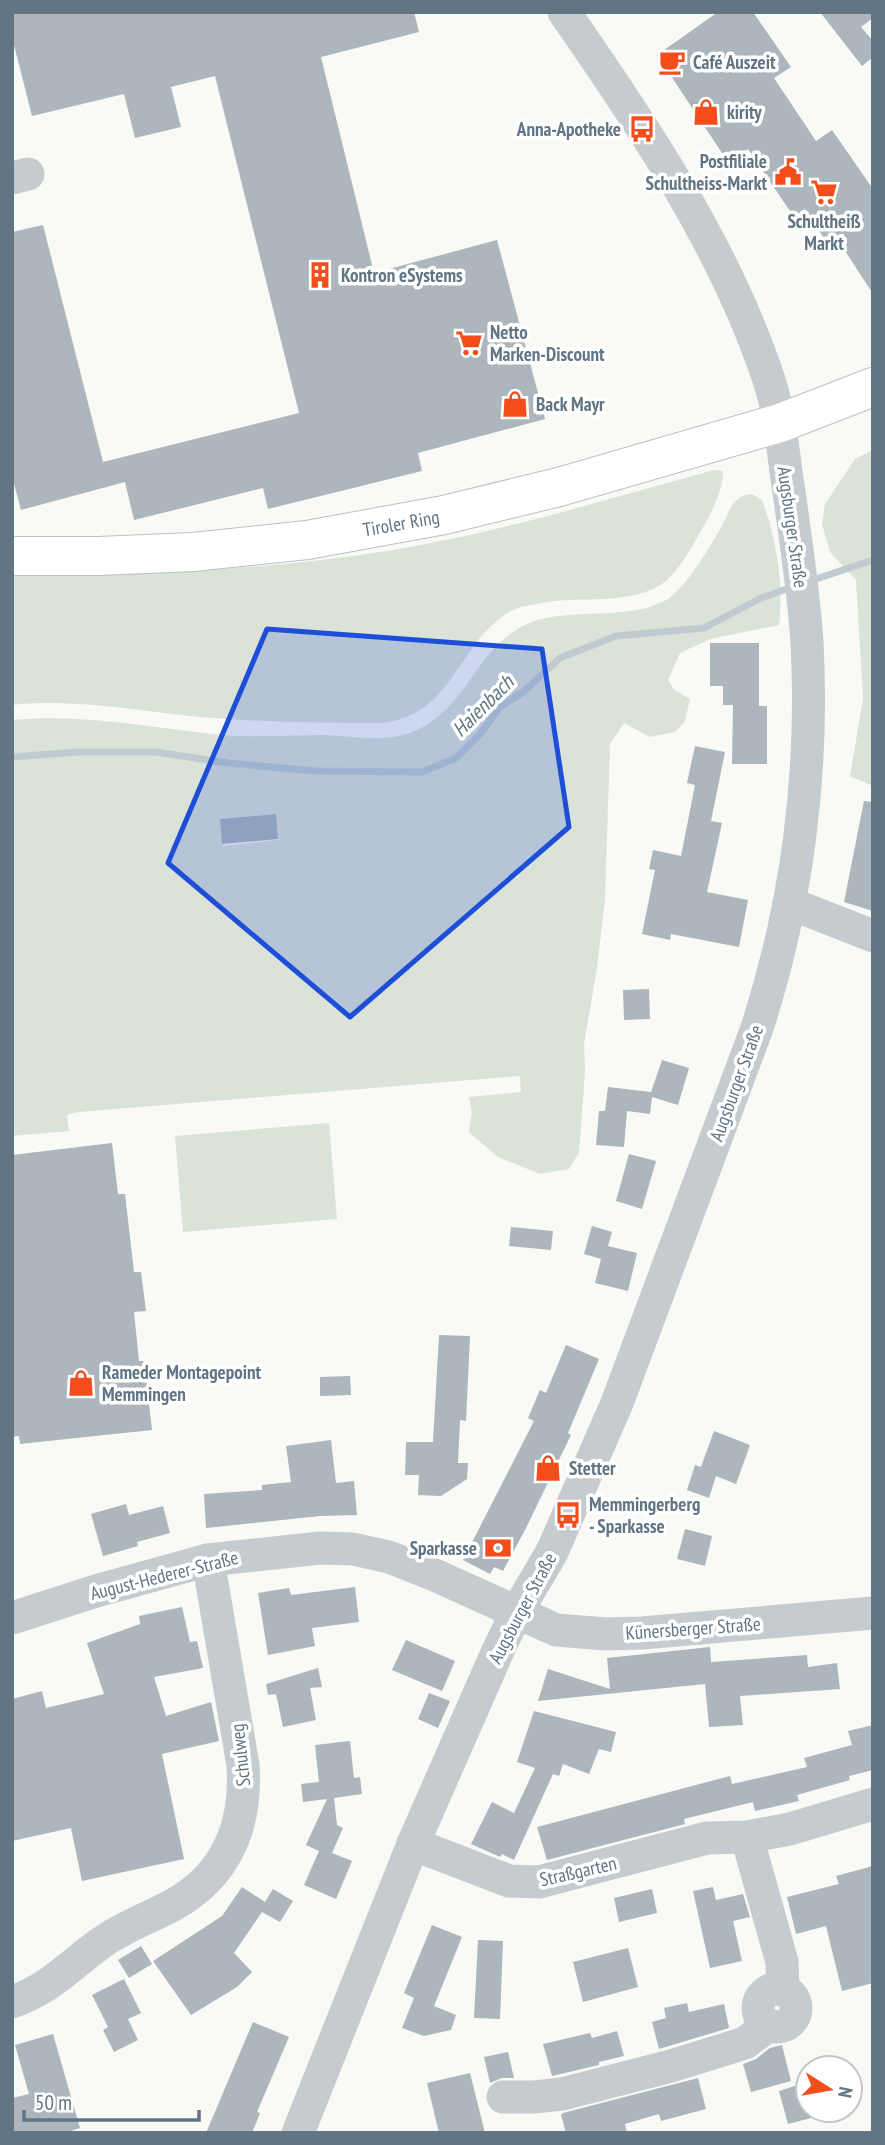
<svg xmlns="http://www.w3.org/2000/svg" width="885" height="2145" font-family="'PT Sans Narrow',sans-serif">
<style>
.green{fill:#dbe2d7;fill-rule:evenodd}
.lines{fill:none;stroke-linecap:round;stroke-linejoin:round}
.stream{stroke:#bfcbd0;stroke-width:7}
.building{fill:#acb6bc}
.major-casing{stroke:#bcc0c4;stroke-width:40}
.minor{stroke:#c6cbcf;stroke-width:33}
.major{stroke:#fff;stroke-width:38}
.marked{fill:#1d4ed8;fill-opacity:0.2;stroke:#1d4ed8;stroke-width:5;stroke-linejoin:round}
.labels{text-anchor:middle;stroke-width:7;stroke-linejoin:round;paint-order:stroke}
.poi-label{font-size:19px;font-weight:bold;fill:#617584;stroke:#fff;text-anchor:start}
.street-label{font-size:19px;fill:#617584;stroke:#fff}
.water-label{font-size:21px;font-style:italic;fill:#5c757e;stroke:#fff}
</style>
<rect width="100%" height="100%" fill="#f9f9f6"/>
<!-- green -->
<g class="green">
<path d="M873,450v336l-23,-10 13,-77 -7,-119 -26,-28 -8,-28 3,-20 30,-45z"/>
<path d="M714,470l9,1v4c-2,22 -15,43 -26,63 -8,14 -19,32 -31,43 -33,26 -86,14 -124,22 -10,2 -22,3 -31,8 -54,31 -56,103 -128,112 -60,0 -122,-1 -183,-6 -63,-6 -124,-19 -188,-12v-129c132,-3 262,-5 392,-28 105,-18 207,-50 310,-78z"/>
<path d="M752,494l10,6c14,38 22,84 17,125l-69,14 -30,14 -12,27 6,10 16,9 -5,22 -10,11 -25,5 -26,-14 -14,21 -5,155 -8,69 -13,76 1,28 -6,81 -10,16 -29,5 -42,-17 -29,-25 3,-19 -3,-16 52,-5 -1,-16 -442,36 -11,3 2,16 -57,5v-416c71,-7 140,8 211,15 33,3 67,0 100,0 27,1 58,7 84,-1 60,-20 66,-84 118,-109 41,-21 120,1 152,-34 18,-18 32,-43 45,-65 4,-7 7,-17 12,-23 6,-7 10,-8 18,-9zM276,814l2,26 -55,6 -2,-27z"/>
<path d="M329,1123l8,96 -154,13 -8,-96z"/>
</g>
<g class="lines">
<!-- stream -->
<g class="stream">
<path d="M810,581l63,-21"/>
<path d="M12,757l67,-5h77l72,11 87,8 107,1 34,-14 24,-24 20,-27 23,-15 37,-34 56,-22 88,-8 57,-30 31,-11"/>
</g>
</g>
<!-- building -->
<g class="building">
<path d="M12,12h402l5,20 -98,25 53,216 123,-33 48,179 -127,34 4,18 -154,38 -5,-21 -129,32 -9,-38 -104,28 -9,-34v-244l31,-7 60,237 196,-49 -84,-337 -44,11 10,40 -46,11 -11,-44 -92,22 -20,-79z"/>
<path d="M718,12h35l38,55 -17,11 42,63 16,-11 41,59v105l-31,-48 -9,6 -28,-43 -11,8 -46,-68 -20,13 -71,-107z"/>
<path d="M820,12h53v6l-12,9 12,14v16l-11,9z"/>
<path d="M710,643h49v63h8v58h-35l1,-59h-10v-19h-13z"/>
<path d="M695,746l30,6 -14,69 11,2 -15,69 41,8 -9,47 -68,-13 -1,6 -28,-6 13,-64 -6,-1 4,-19 28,6 14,-71 -8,-2z"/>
<path d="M864,801l9,1v109l-29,-9z"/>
<path d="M276,814l2,25 -56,5 -2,-25z"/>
<path d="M649,989l1,30 -26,1 -1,-30z"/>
<path d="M662,1060l27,8 -11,37 -26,-8 -2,17 -23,-3 -3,36 -28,-2 3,-34h6l3,-24 43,5z"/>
<path d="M112,1143l6,51h7l9,78h7l5,39 -12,1 5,49h5l8,69 -132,14 -1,-8 -7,1v-282z"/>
<path d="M629,1154l27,7 -14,48 -26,-8z"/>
<path d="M592,1226l20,6 -4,14 29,7 -9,38 -33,-8 6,-24 -17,-5z"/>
<path d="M511,1227l42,4 -2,19 -42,-4z"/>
<path d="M439,1335l31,1 -4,85 -6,-1 -2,43h10l-1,16 -26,17 -23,-1 1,-20h-14l1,-33h27z"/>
<path d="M566,1345l33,14 -31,74 3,2 -45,93 -23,43 -9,-4 -4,7 -27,-14 71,-139 -6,-3 12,-28 6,3z"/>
<path d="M350,1376l1,19 -31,1v-19z"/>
<path d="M714,1431l36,14 -14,39 -20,-8 -7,22 -22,-8 8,-25 6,2z"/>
<path d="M331,1440l5,43 18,-2 3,34 -37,1 -114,12 -2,-34 58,-4v-5l29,-3 -5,-36z"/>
<path d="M126,1504l3,11 34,-9 7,27 -33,9 1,4 -35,10 -12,-42z"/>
<path d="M685,1529l27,7 -7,30 -28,-7z"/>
<path d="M355,1587l4,35 -47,6 3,18 -47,9 -10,-62 31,-5 2,7z"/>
<path d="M182,1607l8,35 7,-1 6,27 -49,9 12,39 45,-14 8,39 -57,13 22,105 -102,22 -11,-53 -59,13v-142l30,-8 4,17 58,-14 -17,-51 53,-19 -1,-8z"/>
<path d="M406,1640l49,21 -13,30 -50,-21z"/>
<path d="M710,1647l1,15 96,-7 1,12 29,-4 3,26 -100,7 3,29 -34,2 -4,-43 -167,17 10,-32 62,20 -3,-31z"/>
<path d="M318,1668l4,19 -12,1 6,32 -33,7 -7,-33 -8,1 -2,-11z"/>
<path d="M429,1693l21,8 -12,27 -20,-9z"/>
<path d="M534,1711l82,21 -5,20 -12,-3 -10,25 -26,-10 -4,12 -6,-2 -39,86 -12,-6 -2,3 -29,-13 21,-42 22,11 21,-45 -18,-6z"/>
<path d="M873,1725v45l-24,6 1,4 -53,15 2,6 -44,10 -2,-9 -69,17 1,5 -138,36 -10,-33 193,-51 2,8 75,-17 -3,-9 48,-13 -4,-14z"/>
<path d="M350,1741l4,37 6,-1 2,17 -28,4 3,27 6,3 -11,25 20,8 -16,38 -32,-14 15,-34 -13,-6 21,-46 -24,3 -2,-18 18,-2 -4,-37z"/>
<path d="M873,1866v117l-31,8 -16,-65 -30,8 -9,-37 52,-13 -3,-8z"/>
<path d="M242,1887l23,15 8,-13 20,12 -13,21 -18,-10 -28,41 18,19 -15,15 -46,28 -38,-54 69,-45z"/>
<path d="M713,1887l3,13 27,-6 7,23 -17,4 9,40 -32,7 -17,-77z"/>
<path d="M652,1889l5,24 -38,9 -5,-24z"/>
<path d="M432,1925l30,12 -28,69 22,9 -5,15 -27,6 -22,-8 12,-30 -10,-5z"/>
<path d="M478,1940l25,1 -3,78 -26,-1z"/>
<path d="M141,1946l11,18 -23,14 -11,-18z"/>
<path d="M628,1948l10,39 -55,15 -10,-40z"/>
<path d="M124,1979l17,34 -13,6 10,21 -24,12 -11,-22 5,-3 -16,-32z"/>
<path d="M687,2003l2,9 35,-8 5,24 -70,21 -7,-27 14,-4 -2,-10z"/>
<path d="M253,2022l36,15 -32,75 3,1 -8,20h-46z"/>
<path d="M617,2031l7,25 -25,6v3l-47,11 -9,-32 47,-11 2,5z"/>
<path d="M53,2034l27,94 -16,5h-52v-35l17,-4 -14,-49z"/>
<path d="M782,2045l9,36 -40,11 -8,-28 13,-5 14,-11z"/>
<path d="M508,2052l6,26h-12l-12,5 -6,-26z"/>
<path d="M470,2073l15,60h-46l-12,-50z"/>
<path d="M698,2078l8,31 -45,12 -2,-7 -34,10 2,9h-61l-5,-18 2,-2z"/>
<path d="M801,2084l10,34 -23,6 -9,-33z"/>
</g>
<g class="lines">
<defs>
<path id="major" d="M12,556h86l95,-4 114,-12 137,-25 115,-28 221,-64 93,-36"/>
</defs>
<!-- major casing -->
<use href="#major" class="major-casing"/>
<!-- minor -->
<g class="minor">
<path d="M12,178l16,-4"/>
<path d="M789,903l84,33"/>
<path d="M12,1618l84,-27 112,-31 112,-12 33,1 36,8 48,19 119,54 50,4 36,-1 231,-20"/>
<path d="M747,1837l35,125 1,28"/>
<path d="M413,1844l96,37 30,1 168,-44 40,-1 43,-8 83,-25"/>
<circle cx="777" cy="2008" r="19"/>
<path d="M12,2002c38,-13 58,-37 89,-59 22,-16 48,-25 72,-38 54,-30 74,-80 70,-140l-35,-205"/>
<path d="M503,2097h31l28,-3 109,-28 74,-23 24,-18"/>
<path d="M298,2133l115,-289 84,-191 19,-40 36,-61 65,-149 140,-375c40,-123 57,-256 50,-385 -3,-50 -11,-101 -18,-151 -6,-37 -8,-75 -20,-112 -44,-133 -125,-253 -205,-368"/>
</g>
<!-- major -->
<use href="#major" class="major"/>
</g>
<!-- marked area -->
<path class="marked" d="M267,629l275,20 27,178 -219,190 -182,-154z"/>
<!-- icons -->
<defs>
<symbol id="cafe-bare" viewBox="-9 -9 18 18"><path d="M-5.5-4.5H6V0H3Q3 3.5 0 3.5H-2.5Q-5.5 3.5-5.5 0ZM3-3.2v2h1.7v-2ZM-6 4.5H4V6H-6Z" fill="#f34d1c" stroke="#fff" stroke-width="2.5" paint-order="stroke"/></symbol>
<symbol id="shop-bare" viewBox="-9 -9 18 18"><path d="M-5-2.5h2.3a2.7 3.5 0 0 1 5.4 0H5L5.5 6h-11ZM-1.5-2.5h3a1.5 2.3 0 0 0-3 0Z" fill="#f34d1c" stroke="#fff" stroke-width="2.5" paint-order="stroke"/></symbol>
<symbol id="bus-bare" viewBox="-9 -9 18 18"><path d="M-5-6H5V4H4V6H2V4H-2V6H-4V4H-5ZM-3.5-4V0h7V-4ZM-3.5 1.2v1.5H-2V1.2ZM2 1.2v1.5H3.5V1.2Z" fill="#f34d1c" stroke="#fff" stroke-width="2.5" paint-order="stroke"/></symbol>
<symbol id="civic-bare" viewBox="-9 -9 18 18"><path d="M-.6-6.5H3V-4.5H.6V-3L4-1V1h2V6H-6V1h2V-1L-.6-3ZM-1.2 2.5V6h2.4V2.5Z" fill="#f34d1c" stroke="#fff" stroke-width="2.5" paint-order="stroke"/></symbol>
<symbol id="supermarket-bare" viewBox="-9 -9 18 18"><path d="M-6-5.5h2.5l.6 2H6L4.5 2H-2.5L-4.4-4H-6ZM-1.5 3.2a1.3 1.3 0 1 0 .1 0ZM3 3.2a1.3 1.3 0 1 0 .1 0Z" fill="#f34d1c" stroke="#fff" stroke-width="2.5" paint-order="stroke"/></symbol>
<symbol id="building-bare" viewBox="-9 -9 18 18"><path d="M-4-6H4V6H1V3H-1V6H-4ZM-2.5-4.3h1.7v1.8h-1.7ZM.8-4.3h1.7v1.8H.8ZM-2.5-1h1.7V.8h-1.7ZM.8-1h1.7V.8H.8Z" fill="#f34d1c" stroke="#fff" stroke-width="2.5" paint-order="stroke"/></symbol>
<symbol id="bank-bare" viewBox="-9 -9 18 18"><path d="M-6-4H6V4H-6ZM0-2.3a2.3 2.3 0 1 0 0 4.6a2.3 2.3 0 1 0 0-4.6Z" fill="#f34d1c" stroke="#fff" stroke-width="2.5" paint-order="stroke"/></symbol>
</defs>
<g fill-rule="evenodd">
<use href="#cafe-bare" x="653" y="43" width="38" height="38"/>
<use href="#shop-bare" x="687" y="93" width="38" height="38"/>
<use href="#bus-bare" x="623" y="110" width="38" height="38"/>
<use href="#civic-bare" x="769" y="153" width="38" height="38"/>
<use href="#supermarket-bare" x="805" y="173" width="38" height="38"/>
<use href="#building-bare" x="301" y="256" width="38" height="38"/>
<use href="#supermarket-bare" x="450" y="324" width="38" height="38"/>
<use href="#shop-bare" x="496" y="385" width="38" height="38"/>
<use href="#shop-bare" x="62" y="1364" width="38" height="38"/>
<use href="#shop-bare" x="529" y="1449" width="38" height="38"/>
<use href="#bus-bare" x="549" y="1496" width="38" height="38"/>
<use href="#bank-bare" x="479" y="1529" width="38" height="38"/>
</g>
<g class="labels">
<!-- poi labels -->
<g class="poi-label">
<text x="693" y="69">Café Auszeit</text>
<text x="727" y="119">kirity</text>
<text x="621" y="136" text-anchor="end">Anna-Apotheke</text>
<text x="767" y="168" text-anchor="end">Postfiliale<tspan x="767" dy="22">Schultheiss-Markt</tspan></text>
<text x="824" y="228" text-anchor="middle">Schultheiß<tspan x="824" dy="22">Markt</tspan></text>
<text x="341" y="282">Kontron eSystems</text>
<text x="490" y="339">Netto<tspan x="490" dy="22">Marken-Discount</tspan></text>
<text x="536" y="411">Back Mayr</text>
<text x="102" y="1379">Rameder Montagepoint<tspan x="102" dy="22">Memmingen</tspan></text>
<text x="569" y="1475">Stetter</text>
<text x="589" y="1511">Memmingerberg<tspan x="589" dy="22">- Sparkasse</tspan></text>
<text x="477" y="1555" text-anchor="end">Sparkasse</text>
</g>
<!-- street labels -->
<g class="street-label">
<text transform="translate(401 523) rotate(-10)" y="7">Tiroler Ring</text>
<text transform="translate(793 527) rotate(82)" y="7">Augsburger Straße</text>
<text transform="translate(736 1083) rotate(-70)" y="7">Augsburger Straße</text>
<text transform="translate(164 1575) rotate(-14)" y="7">August-Hederer-Straße</text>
<text transform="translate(522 1608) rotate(-62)" y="7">Augsburger Straße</text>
<text transform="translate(693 1628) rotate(-4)" y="7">Künersberger Straße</text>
<text transform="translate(240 1755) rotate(-96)" y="7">Schulweg</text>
<text transform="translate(578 1871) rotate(-13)" y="7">Straßgarten</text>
</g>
<!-- water labels -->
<g class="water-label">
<text transform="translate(483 706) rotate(-45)" y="7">Haienbach</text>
</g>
</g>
<!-- border -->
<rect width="885" height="2145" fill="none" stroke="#617584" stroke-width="28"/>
<!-- north arrow -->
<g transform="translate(829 2089) rotate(101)"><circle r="33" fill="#ffffff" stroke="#c0c8ce" stroke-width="2"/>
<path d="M0-5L12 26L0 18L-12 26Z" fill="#f34d1c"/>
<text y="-10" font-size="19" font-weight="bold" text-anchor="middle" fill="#617584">N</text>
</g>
<!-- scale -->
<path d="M24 2110v10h175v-10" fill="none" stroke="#617584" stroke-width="3.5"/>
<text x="35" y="2110" font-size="21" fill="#617584" stroke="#ffffff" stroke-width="5" paint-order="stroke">50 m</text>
</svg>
